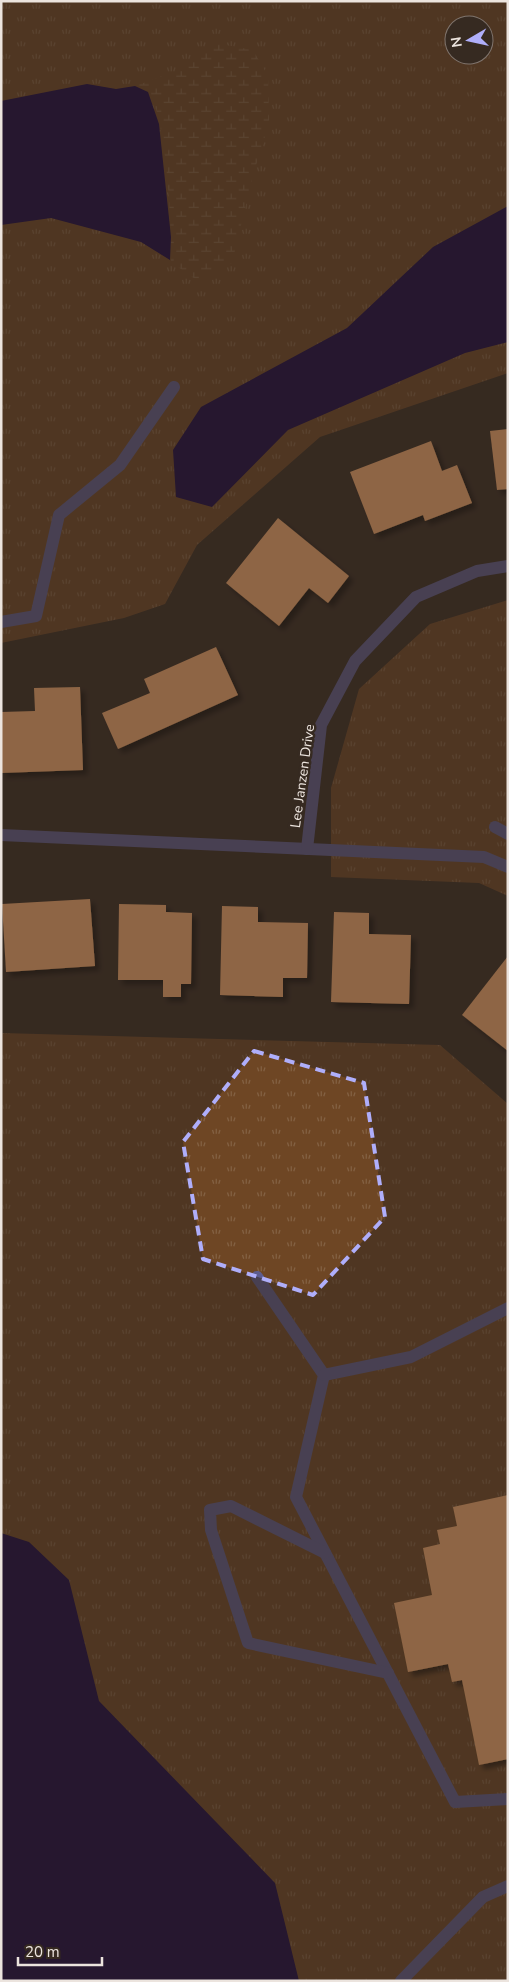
<svg xmlns="http://www.w3.org/2000/svg" width="509" height="1982" font-family="'Nunito Sans',sans-serif">
<style>
.grass{fill:url(#grass-tufts);fill-rule:evenodd}
.wetland{fill:url(#wetland-marsh)}
.water{fill:#120041}
.building{fill:#f8ae71;filter:url(#shadow)}
.lines{fill:none;stroke-linecap:round;stroke-linejoin:round}
.service{stroke:#5d5c8e;stroke-width:12}
.minor{stroke:#5d5c8e;stroke-width:12}
.marked{fill:none;stroke:#afaefa;stroke-width:4;stroke-dasharray:10 6;stroke-linejoin:round}
.labels{text-anchor:middle;stroke-width:5;stroke-linejoin:round;paint-order:stroke}
.street-label{font-size:14px;fill:#ece4de;stroke:#362a21}
</style>
<defs>
<pattern id="grass-tufts" width="24" height="20" patternUnits="userSpaceOnUse" patternTransform="scale(1.25)"><rect width="24" height="20" fill="#6e4624"/><path d="M3 7l-1-3M5 7V3M7 7l1-3M15 17l-1-3M17 17v-4M19 17l1-3" fill="none" stroke="#836143"/></pattern>
<pattern id="wetland-marsh" width="20" height="14" patternUnits="userSpaceOnUse" patternTransform="scale(1.25)"><rect width="20" height="14" fill="#6e4624"/><path d="M1 5h8M5 5V1M11 12h8M15 12V8" fill="none" stroke="#836143"/></pattern>
<filter id="shadow"><feDropShadow dx="4.5" dy="4.5" stdDeviation="2.5" flood-color="#0009"/></filter>
</defs>
<rect width="100%" height="100%" fill="#362a21"/>
<!-- grass -->
<g class="grass">
<path d="M1,1h507v372l-188,64 -123,108 -32,59 -41,14 -123,25zM454,25h30v30h-30z"/>
<path d="M508,600v296l-29,-13 -148,-6v-89l28,-99 71,-65z"/>
<path d="M1,1033l439,12 68,59v877h-507z"/>
</g>
<!-- wetland -->
<path class="wetland" d="M220,44l33,6 15,26 1,47 -16,52 -21,88 -34,18 -27,-19c1,-30 -4,-152 -24,-171 -2,-3 -6,-5 -9,-6l49,-18 16,-19z"/>
<!-- water -->
<g class="water">
<path d="M87,84l29,5 19,-3 13,6 11,32 12,113 -1,23 -29,-18 -90,-24 -50,7v-124z"/>
<path d="M508,206v136l-43,11 -177,77 -76,77 -36,-10 -3,-47 28,-43 146,-79 86,-81z"/>
<path d="M1,1533l28,9 40,38 30,121 176,182 24,98h-298z"/>
</g>
<!-- building -->
<g class="building">
<path d="M508,429v60l-11,1 -7,-59z"/>
<path d="M431,441l11,30 15,-6 15,38 -47,18 -2,-6 -49,19 -24,-62z"/>
<path d="M278,518l71,58 -21,27 -19,-15 -30,38 -53,-43z"/>
<path d="M216,647l22,48 -120,54 -16,-36 48,-20 -6,-14z"/>
<path d="M80,687l3,83 -82,3v-61l34,-1 -1,-23z"/>
<path d="M90,899l5,67 -89,6 -4,-68z"/>
<path d="M119,904l47,1v7l26,1 -1,71h-10v13h-18v-17h-45z"/>
<path d="M222,906l36,1v15l50,1 -1,55h-24v19l-63,-2z"/>
<path d="M334,912l35,1v21l42,1 -2,69 -78,-2z"/>
<path d="M508,956v95l-46,-36z"/>
<path d="M508,1495v264l-29,6 -17,-85 -10,2 -4,-18 -40,8 -14,-69 38,-8 -9,-47 17,-4 -3,-14 20,-4 -4,-19z"/>
</g>
<g class="lines">
<!-- service -->
<g class="service">
<path d="M1,622l35,-6 23,-101 61,-50 54,-78"/>
<path d="M495,827l13,7"/>
<path d="M257,1277l67,98 -28,122 159,305 53,-3"/>
<path d="M324,1375l87,-18 97,-49"/>
<path d="M325,1553l-94,-47 -21,4 1,20 37,113 140,30"/>
<path d="M401,1981l82,-84 25,-11"/>
</g>
<!-- minor -->
<g class="minor">
<path d="M1,835l483,22 24,10"/>
<path d="M307,849l14,-124 34,-64 61,-64 61,-26 31,-5"/>
</g>
</g>
<!-- marked area -->
<path d="M0 0H509V1982H0ZM254,1051l110,32 21,134 -72,78 -110,-36 -20,-117z" fill="#362a21" fill-opacity=".55" fill-rule="evenodd"/>
<path class="marked" d="M254,1051l110,32 21,134 -72,78 -110,-36 -20,-117z"/>
<g class="labels">
<!-- street labels -->
<g class="street-label">
<text transform="translate(302 776) rotate(-82)" y="5">Lee Janzen Drive</text>
</g>
</g>
<!-- border -->
<rect width="509" height="1982" fill="none" stroke="#ece4de" stroke-width="5"/>
<!-- north arrow -->
<g transform="translate(469 40) rotate(261)"><circle r="24" fill="#362a21" stroke="#7f746d"/>
<path d="M0-4L9 19L0 12L-9 19Z" fill="#afaefa"/>
<text y="-8" font-size="14" font-weight="bold" text-anchor="middle" fill="#ece4de">N</text>
</g>
<!-- scale -->
<path d="M18 1957v8h84v-8" fill="none" stroke="#ece4de" stroke-width="2.5"/>
<text x="25" y="1957" font-size="15" fill="#ece4de" stroke="#362a21" stroke-width="4" paint-order="stroke">20 m</text>
</svg>
